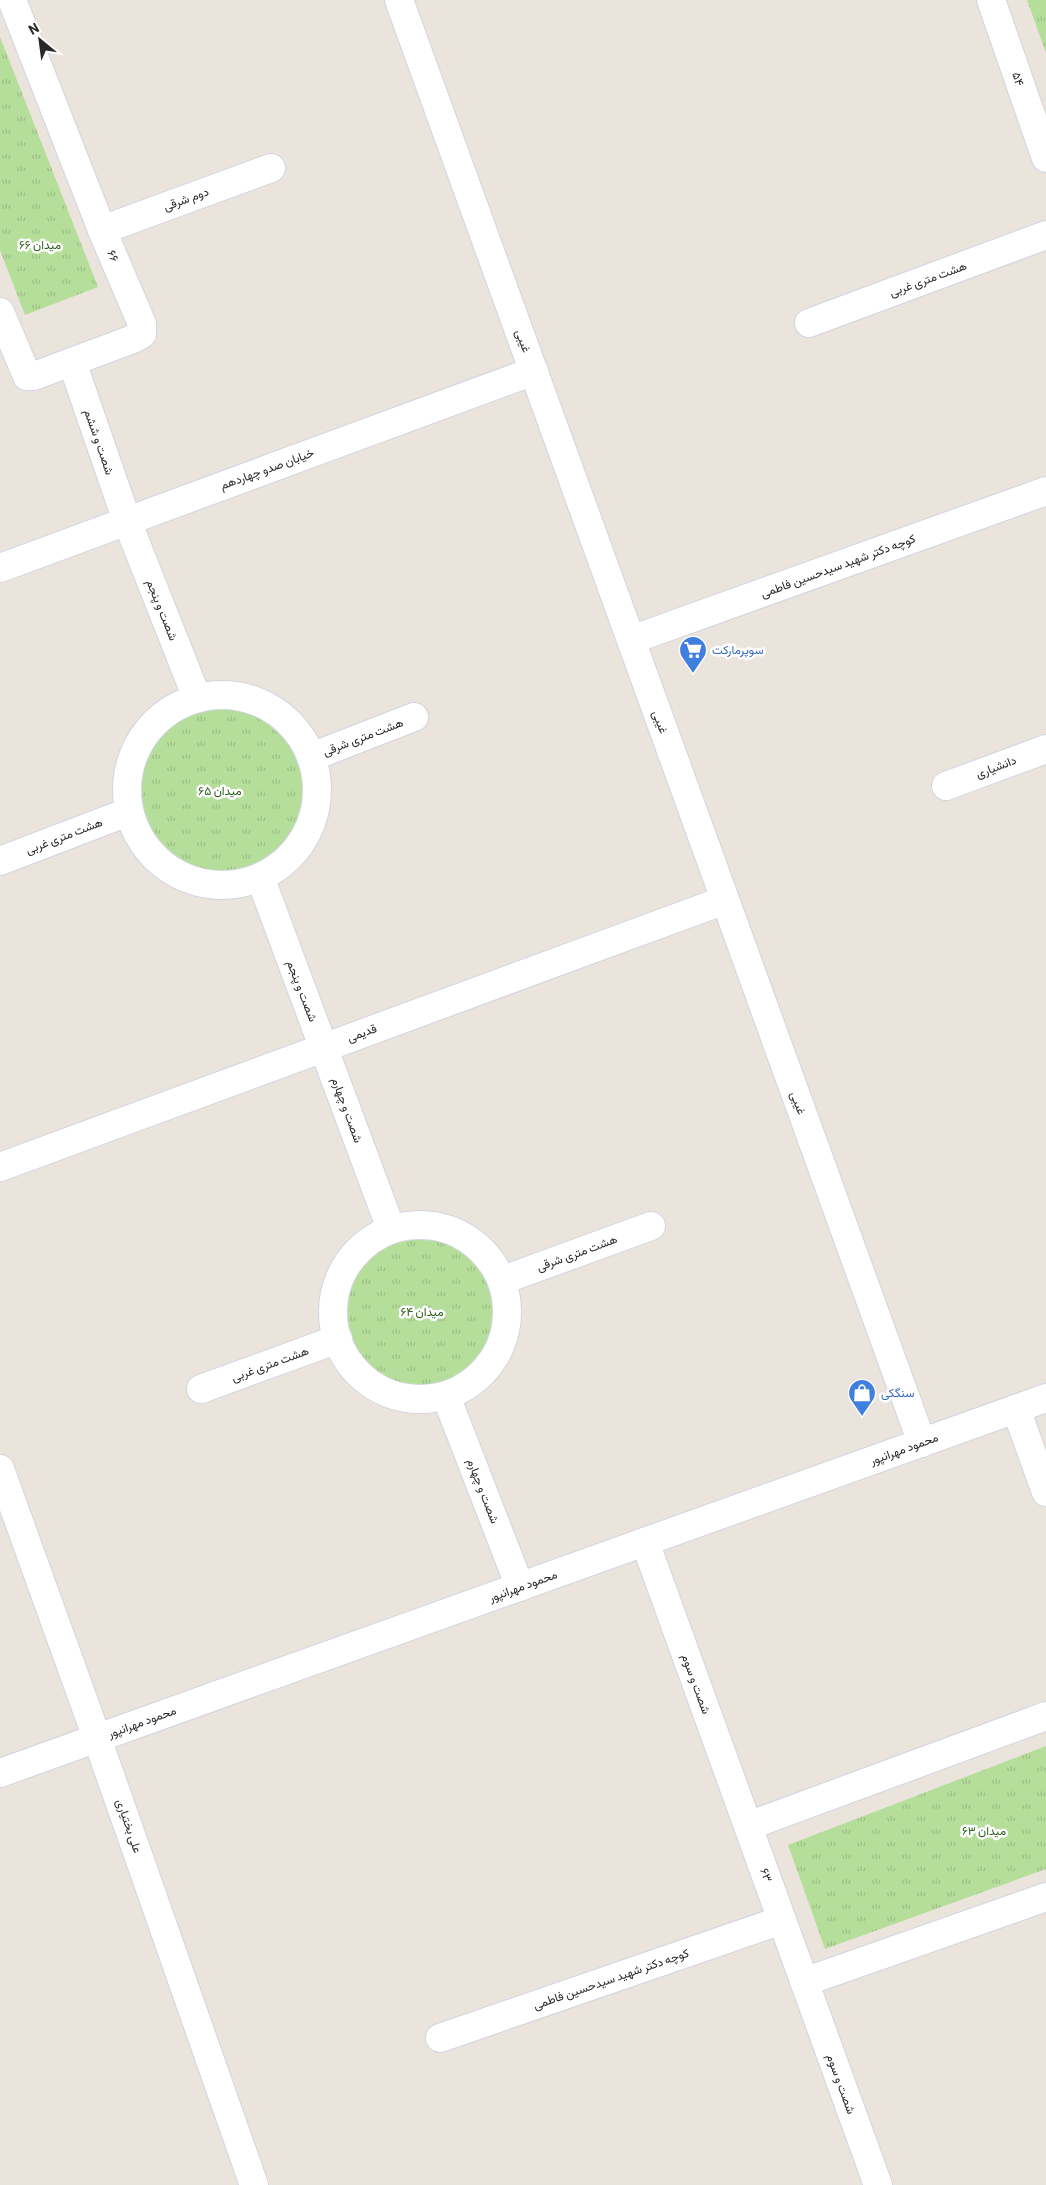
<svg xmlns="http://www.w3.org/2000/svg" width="1046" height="2185" font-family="Barlow,Vazirmatn,sans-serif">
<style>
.grass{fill:url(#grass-tufts)}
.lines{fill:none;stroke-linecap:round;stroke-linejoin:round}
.minor-casing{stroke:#d1d5e1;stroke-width:30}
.minor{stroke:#fff;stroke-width:28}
.labels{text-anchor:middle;stroke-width:5;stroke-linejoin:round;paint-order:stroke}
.street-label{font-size:12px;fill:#292929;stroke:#fff}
.park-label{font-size:12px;fill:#2f611e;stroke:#fff}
.shop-label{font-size:12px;fill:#366cbe;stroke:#fff;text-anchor:start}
</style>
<defs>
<pattern id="grass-tufts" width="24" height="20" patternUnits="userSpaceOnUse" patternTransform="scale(1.25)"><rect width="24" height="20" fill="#b5de9b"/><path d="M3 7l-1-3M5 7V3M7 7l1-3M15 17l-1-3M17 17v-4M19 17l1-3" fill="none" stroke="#9cbe86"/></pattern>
</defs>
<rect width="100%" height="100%" fill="#ebe4dc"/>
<!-- grass -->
<g class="grass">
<path d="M1027,0h19v53z"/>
<path d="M0,37l98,250 -73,28 -25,-65z"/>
<circle cx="220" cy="791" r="85"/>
<circle cx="422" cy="1312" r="75"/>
<path d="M1046,1746v123l-221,80 -37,-104z"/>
</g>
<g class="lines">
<defs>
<g id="minor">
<path d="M399,0l523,1443"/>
<path d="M991,0l55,158"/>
<path d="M102,230l169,-62"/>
<path d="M0,312l27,64h7l99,-37 9,-5v-10l-40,-94 -90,-230"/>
<path d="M809,323l237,-88"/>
<path d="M72,362l55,159 70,177"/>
<path d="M0,568l534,-197"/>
<path d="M631,640l415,-149"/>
<circle cx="222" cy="790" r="95"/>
<path d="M311,757l103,-40"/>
<path d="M946,786l100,-37"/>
<path d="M0,861l128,-49"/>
<path d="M260,877l131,352"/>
<path d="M0,1167l725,-267"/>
<circle cx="420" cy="1312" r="87"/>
<path d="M503,1280l148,-54"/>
<path d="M201,1389l137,-50"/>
<path d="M446,1396l74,191"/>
<path d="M1016,1409l30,83"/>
<path d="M0,1469l97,269 157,447"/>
<path d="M645,1542l233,643"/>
<path d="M0,1773l1046,-375"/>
<path d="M748,1826l298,-110"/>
<path d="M804,1982l242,-85"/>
<path d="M440,2038l342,-118"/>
</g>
</defs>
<!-- minor casing -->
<use href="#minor" class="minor-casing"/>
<!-- minor -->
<use href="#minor" class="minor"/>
</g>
<!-- icons -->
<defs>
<symbol id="supermarket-pin" viewBox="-11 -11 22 30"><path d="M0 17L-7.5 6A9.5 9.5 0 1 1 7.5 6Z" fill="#3f7fe0" stroke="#fff"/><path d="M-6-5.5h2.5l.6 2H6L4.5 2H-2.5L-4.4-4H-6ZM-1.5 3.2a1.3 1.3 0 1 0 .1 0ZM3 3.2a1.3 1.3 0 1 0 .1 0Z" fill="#fff"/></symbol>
<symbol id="shop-pin" viewBox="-11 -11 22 30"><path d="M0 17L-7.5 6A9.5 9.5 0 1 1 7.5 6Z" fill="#3f7fe0" stroke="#fff"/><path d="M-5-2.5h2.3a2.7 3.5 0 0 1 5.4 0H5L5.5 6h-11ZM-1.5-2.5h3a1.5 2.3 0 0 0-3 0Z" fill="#fff"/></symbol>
</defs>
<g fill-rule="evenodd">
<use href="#supermarket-pin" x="677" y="634" width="32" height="43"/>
<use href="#shop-pin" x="846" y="1377" width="32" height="43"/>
</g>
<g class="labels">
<!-- street labels -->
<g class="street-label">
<text transform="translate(1018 79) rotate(71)" y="4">۵۴</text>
<text transform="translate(186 199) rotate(-20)" y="4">دوم شرقی</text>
<text transform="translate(113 256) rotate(67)" y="4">۶۶</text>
<text transform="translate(928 279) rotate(-20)" y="4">هشت متری غربی</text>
<text transform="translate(523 341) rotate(70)" y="4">غیبی</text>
<text transform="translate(99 442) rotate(71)" y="4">شصت و ششم</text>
<text transform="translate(267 469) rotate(-20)" y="4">خیابان صدو چهاردهم</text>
<text transform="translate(838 566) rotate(-20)" y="4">کوچه دکتر شهید سیدحسین فاطمی</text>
<text transform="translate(162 610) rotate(68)" y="4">شصت و پنجم</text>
<text transform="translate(660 722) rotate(70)" y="4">غیبی</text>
<text transform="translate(363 737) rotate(-21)" y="4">هشت متری شرقی</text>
<text transform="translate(996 767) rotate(-21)" y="4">دانشیاری</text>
<text transform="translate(64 836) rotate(-21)" y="4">هشت متری غربی</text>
<text transform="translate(302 991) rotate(69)" y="4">شصت و پنجم</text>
<text transform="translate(362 1033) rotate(-20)" y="4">قدیمی</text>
<text transform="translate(798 1103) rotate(70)" y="4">غیبی</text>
<text transform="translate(347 1110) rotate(70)" y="4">شصت و چهارم</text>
<text transform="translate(577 1253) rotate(-20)" y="4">هشت متری شرقی</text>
<text transform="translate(270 1364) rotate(-20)" y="4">هشت متری غربی</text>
<text transform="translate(904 1449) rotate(-20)" y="4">محمود مهرانپور</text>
<text transform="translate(483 1491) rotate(69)" y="4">شصت و چهارم</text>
<text transform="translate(523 1586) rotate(-20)" y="4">محمود مهرانپور</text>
<text transform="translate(696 1684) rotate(70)" y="4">شصت و سوم</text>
<text transform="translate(142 1722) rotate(-20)" y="4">محمود مهرانپور</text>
<text transform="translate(129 1826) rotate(71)" y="4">علی بختیاری</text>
<text transform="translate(766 1875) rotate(70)" y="4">۶۳</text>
<text transform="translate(611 1979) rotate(-19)" y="4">کوچه دکتر شهید سیدحسین فاطمی</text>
<text transform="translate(841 2084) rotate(70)" y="4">شصت و سوم</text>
</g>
<!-- park labels -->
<g class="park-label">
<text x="40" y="249">میدان ۶۶</text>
<text x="220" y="795">میدان ۶۵</text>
<text x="422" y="1316">میدان ۶۴</text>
<text x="984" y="1835">میدان ۶۳</text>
</g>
<!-- shop labels -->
<g class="shop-label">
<text x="712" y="654">سوپرمارکت</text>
<text x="881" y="1397">سنگکی</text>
</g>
</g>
<!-- north arrow -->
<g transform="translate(40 40) rotate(331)" stroke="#ffffff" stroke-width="4" paint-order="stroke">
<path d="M0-4L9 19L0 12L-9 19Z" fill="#292929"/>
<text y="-8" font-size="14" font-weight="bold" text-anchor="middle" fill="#292929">N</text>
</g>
</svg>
